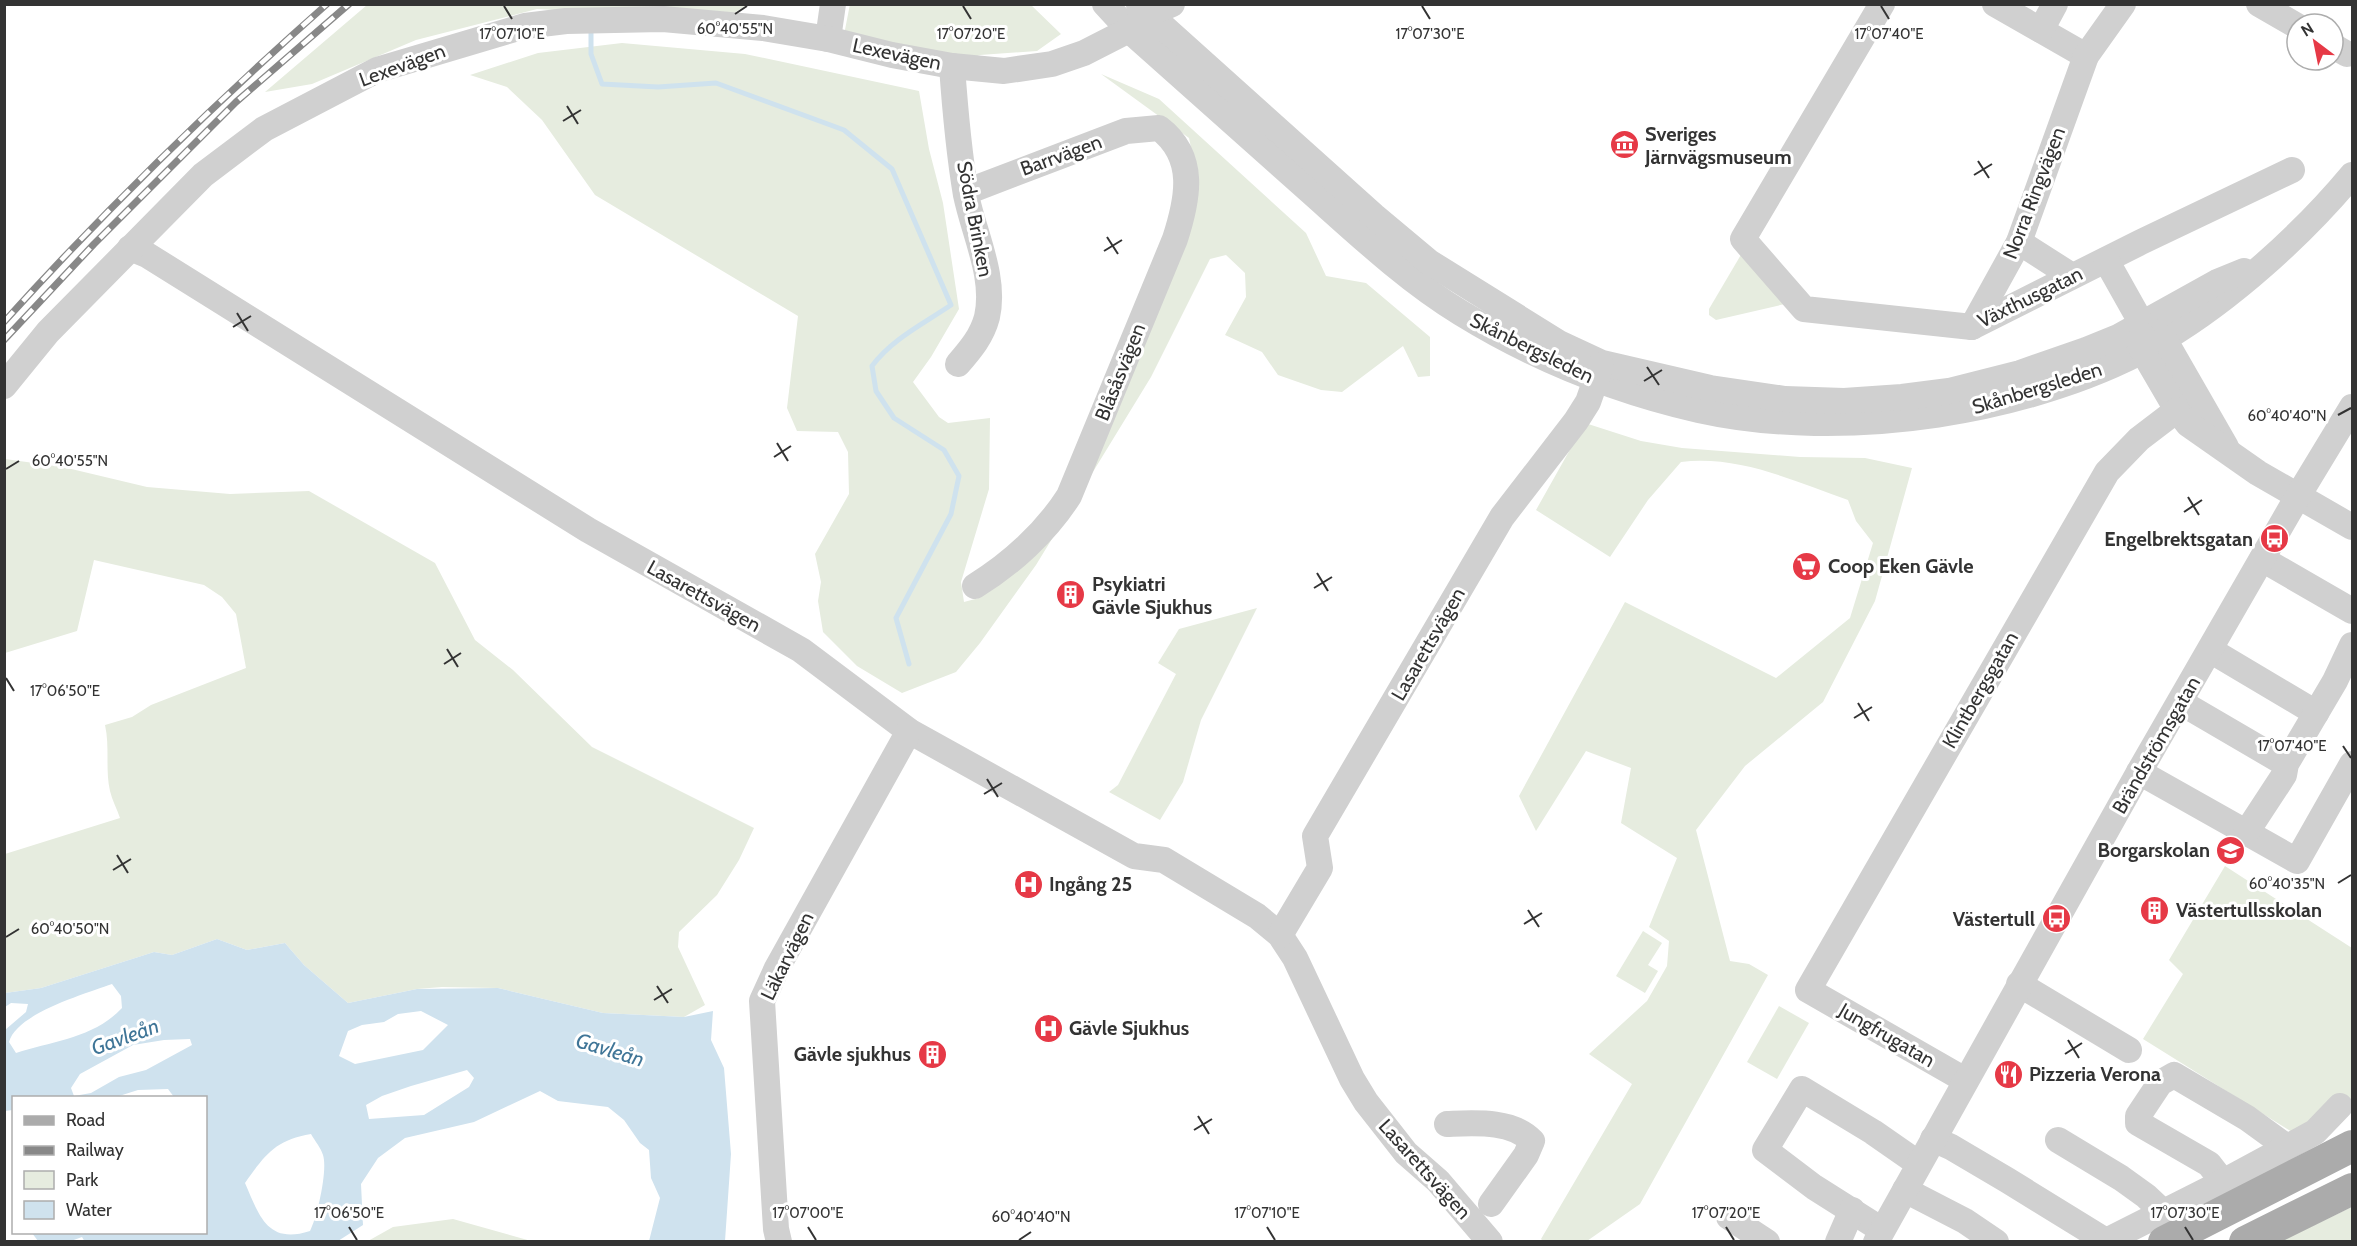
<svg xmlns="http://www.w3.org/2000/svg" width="2357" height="1246" font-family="Cabin,sans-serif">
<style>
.green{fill:#e6ecdf}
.water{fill:#cfe2ee;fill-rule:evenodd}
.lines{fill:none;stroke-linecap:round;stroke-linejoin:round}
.stream{stroke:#cfe2ee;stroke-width:5}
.minor{stroke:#d0d0d0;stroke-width:26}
.major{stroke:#ababab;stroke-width:32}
.rail-casing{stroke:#888;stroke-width:7}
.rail{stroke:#fff;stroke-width:4.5;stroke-dasharray:14;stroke-linecap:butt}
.ticks{fill:none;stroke:#333;stroke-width:2}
.labels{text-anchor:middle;stroke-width:6;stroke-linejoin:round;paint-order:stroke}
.street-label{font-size:20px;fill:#333;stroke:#fff}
.poi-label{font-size:20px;font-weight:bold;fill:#333;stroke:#fff;text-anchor:start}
.water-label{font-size:21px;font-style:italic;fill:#3f7597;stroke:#fff}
.ticks-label{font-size:15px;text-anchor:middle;fill:#333;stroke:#fff;stroke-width:6;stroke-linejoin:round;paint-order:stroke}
</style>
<rect width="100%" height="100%" fill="#fff"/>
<!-- green -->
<g class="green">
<path d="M850,4l181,1 30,29 -24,17 -57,4 -30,10 -107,-25z"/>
<path d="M367,5h380l-23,14 -187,-10 -121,31 -104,44 -47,8z"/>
<path d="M622,43l123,11 174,37 10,58 14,54 16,106 -28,48 -18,25 26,35 9,6 42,-5 -1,71 -28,93 3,20 15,-4 87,-93 130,-334 -7,-33 -88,-64 58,25 147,134 20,43 40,7 64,54v39l-12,1 -15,-31 -61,46 -21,-2 -43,-15 -16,-23 -37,-17 21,-38 -1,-24 -19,-18 -16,4 -59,118 -115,188 -56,78 -24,29 -54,21 -45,-27 -34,-34 -5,-31 3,-19 -6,-28 34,-60 -1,-42 -10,-20 -41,-1 -10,-23 11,-92 -203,-121 -53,-75 -35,-33 -37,-12 68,-22z"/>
<path d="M1742,253l43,51 -69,16 -7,-5v-6z"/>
<path d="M1585,423l56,18 41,7 118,9 65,1 47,10 -37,133 -52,101 -78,64 -49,64 34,131 19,3 19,11 -128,229 -53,37h-44l-2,-2 91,-155 -43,-30 58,-53 20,-35 2,-25 -20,-14 28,-69 -56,-35 10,-55 -45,-17 -50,80 -17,-35 106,-194 151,76 74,-60 23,-75 -17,-22 -8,-21c-54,-19 -109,-45 -167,-38l-33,38 -38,57 -74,-47z"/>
<path d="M5,459l58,8 84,20 83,7 79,-3 126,72 40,77 38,30 79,77 162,81 -15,32 -22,35 -38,37 -1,15 27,58 -21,12 -81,-4 -105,-25 -56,-1 -25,2 -69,14 -44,-38 -19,-22 -38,7 -30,-11 -45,16 -18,-3 -113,36 -36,5v-139l115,-36c-3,-9 -8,-18 -10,-27 -5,-22 0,-44 -5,-66l27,-8 19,-12 95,-37 -10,-54 -14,-17 -18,-12 -110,-25 -17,71 -72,22z"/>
<path d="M1257,608l-56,112 -18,62 -23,38 -51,-28 9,-7 58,-111 -18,-11 21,-34z"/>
<path d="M2225,866l127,82v163l-55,24 -154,-96 40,-65 -14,-14z"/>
<path d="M1643,931l19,12 -14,22 10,6 -13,22 -29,-17z"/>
<path d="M1779,1006l30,17 -32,56 -30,-17z"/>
<path d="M2352,1207v34h-71z"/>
<path d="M453,1219l78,22h-163l25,-14z"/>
</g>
<!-- water -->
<path class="water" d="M217,939l30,11 38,-7 19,22 44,38 69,-14 81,-1 105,25 81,4 29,-6 -2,29 13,28 7,86 -6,87h-76l11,-43 -9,-20 -2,-28 -9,-7 -16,-23 -16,-13 -50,-6 -18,-10 -66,31 -69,16 -27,20 -17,26 2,41 -25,16 -253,1 -3,-5 -11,4h-33l-6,-8 174,-1v-134l-32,-1 -6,-8 -30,1 -22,7 -102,1 -1,12 -8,1v-81l21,-18 2,-8 -17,-1 -6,4v-14l36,-5 113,-36 18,3zM112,984l9,12 1,12c-28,30 -69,33 -106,45l-7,-11c8,-29 76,-48 103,-58zM421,1011l27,14 -25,25 -68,14 -16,-8 9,-25 14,-6 22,-3 14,-8zM190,1039l2,6 -46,25 -27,7 -28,16 -17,3 -3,-8 9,-14 53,-29 31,-5zM467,1070l7,8 -5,9 -45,28 -55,4 -3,-14 16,-9 29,-10zM311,1134c4,7 10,14 12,21 5,15 -6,63 -13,76 -43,14 -51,-16 -65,-48 20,-28 30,-43 66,-49z"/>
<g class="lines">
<!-- stream -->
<path class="stream" d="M591,27v27l11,30 56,3 58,-4 128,47 48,39 59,136c-28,19 -59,34 -79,61l4,25 18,27 50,32 15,26 -8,38 -55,104 13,46"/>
<!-- minor -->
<g class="minor">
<path d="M1105,4l24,26c61,54 121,108 182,162 46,41 97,89 150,121 73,45 155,78 238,97 144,32 337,4 465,-71 67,-40 138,-104 188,-164"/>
<path d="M1882,4l-139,235 61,70 168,18 169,-85 151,-72"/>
<path d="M1995,4l91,52"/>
<path d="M2259,4l38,22"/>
<path d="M1139,5l235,211 55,46 130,81 43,20 108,25 75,11 59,2 58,-4 47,-6 71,-18 66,-23 32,-13 99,-55 27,-11"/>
<path d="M2041,30l14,-26"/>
<path d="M828,39l5,-35"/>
<path d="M2333,46l14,8"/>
<path d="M952,66c3,43 7,87 14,129 8,39 30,82 21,122 -5,19 -16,32 -29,47"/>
<path d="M966,192l160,-61 33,-3c38,29 29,71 16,111l-106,257c-23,36 -58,68 -94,90"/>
<path d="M2019,242l53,34"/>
<path d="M130,248l17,7 441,275 213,120 108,81 225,125 30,4 93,56 23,19 15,23 57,121 14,23 40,51 32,28 52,61"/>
<path d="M2106,260l36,64 22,15 62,108"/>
<path d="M1972,327l47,-85 67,-186 37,-52"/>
<path d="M2142,335v15l35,60 11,14 70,49 94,54"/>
<path d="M4,386l44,-54 155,-157 61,-46 113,-59 148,-44 41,-5 97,-2 100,9 65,11 64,16 60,11 52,5 48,-7 32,-11 45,-23 20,-16 23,-10"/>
<path d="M2262,559l90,52"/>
<path d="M2210,650l106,63"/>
<path d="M2180,702l106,62"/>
<path d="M2139,772l158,89 55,-97"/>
<path d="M2246,833l38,-58 2,-11 49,-83 17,-36"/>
<path d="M1280,935l40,-67 -5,-32 187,-319 74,-96 12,-19 13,-37"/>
<path d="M2019,984l110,66"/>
<path d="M1965,1080l-157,-90 299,-518 32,-33 38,-29"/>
<path d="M1447,1124c28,-1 65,-4 85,17l-6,14 -35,49"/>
<path d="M1933,1139l18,8 56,33 99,61"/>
<path d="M2058,1140l63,38 25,18 17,16"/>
<path d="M2223,1182l-14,-18 -71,-41v-7l22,-33 14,-8 73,43 40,29"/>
<path d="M1905,1190l60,31 31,21"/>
<path d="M1729,1217l38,25"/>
<path d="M1882,1230l-68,-43 -49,-37 37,-61 71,43 46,32"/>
<path d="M779,1242l-3,-13 -14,-228 15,-33 132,-237"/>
<path d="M1838,1242l14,-32"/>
<path d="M1876,1242l263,-470 159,-276 54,-89"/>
<path d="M2104,1242l119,-60 92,-50 25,-26"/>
</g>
<!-- major -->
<g class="major">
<path d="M2164,1242l188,-96"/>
<path d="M2245,1242l107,-53"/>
</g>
<defs>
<g id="rail">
<path d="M4,322c102,-113 210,-218 323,-318"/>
<path d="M4,340l90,-96 142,-142 113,-98"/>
</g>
</defs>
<!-- rail casing -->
<use href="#rail" class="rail-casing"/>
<!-- rail -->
<use href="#rail" class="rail"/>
</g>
<!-- ticks -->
<path class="ticks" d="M504,6l8,13M963,6l8,13M1422,6l8,13M1881,6l8,13M735,14l12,-8M567,106l11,18M563,121l18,-11M1978,161l11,17M1974,175l18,-11M1107,237l11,17M1104,251l18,-11M237,313l11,18M233,327l18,-11M1647,367l12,18M1644,381l18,-11M2338,415l13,-7M777,443l11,18M774,457l17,-11M6,469l13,-8M2188,497l11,18M2184,512l18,-12M1317,573l11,18M1314,588l18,-11M447,649l11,18M444,664l17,-11M6,678l8,13M1858,703l11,18M1854,718l18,-11M2343,746l8,12M987,779l11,18M984,794l18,-11M117,855l11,18M113,870l18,-11M2338,883l13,-8M1528,910l11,17M1524,924l18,-11M6,937l13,-8M657,986l11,17M654,1000l18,-11M2068,1040l11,18M2065,1054l17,-11M1198,1116l11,18M1194,1130l18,-11M349,1227l8,13M808,1227l8,13M1267,1227l8,13M1726,1227l8,13M2185,1227l8,13M1019,1240l12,-8"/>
<!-- icons -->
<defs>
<symbol id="museum-disc" viewBox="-11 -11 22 22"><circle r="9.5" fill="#e63946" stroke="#fff"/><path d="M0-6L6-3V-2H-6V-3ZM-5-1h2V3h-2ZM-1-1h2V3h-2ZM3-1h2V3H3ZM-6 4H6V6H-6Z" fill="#fff"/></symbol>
<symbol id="bus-disc" viewBox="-11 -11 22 22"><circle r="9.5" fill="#e63946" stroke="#fff"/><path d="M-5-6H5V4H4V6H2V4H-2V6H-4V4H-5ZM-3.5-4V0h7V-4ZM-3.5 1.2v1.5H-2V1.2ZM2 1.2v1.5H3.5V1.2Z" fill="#fff"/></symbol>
<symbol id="supermarket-disc" viewBox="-11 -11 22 22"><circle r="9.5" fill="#e63946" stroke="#fff"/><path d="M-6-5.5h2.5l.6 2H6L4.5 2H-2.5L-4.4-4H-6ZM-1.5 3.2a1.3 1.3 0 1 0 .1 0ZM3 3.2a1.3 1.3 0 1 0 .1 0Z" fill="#fff"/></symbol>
<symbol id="building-disc" viewBox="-11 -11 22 22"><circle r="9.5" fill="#e63946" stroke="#fff"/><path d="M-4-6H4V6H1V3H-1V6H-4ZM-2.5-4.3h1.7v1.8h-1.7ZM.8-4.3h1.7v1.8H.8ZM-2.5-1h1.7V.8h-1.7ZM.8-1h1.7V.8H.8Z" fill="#fff"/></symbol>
<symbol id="school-disc" viewBox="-11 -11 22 22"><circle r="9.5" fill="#e63946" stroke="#fff"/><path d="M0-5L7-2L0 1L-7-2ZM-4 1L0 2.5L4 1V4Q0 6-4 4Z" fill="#fff"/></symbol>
<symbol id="hospital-disc" viewBox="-11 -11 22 22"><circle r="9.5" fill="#e63946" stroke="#fff"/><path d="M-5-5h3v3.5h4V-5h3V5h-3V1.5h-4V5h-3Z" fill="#fff"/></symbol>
<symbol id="restaurant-disc" viewBox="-11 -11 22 22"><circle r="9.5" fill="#e63946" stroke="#fff"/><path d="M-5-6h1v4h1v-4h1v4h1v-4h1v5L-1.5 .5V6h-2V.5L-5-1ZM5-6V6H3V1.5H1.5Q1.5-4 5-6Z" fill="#fff"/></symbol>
</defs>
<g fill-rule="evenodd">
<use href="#museum-disc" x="1608" y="128" width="33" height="33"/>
<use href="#bus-disc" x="2258" y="522" width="33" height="33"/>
<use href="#supermarket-disc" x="1790" y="550" width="33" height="33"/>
<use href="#building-disc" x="1054" y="578" width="33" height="33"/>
<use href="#school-disc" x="2214" y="834" width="33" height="33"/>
<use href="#hospital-disc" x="1012" y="868" width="33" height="33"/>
<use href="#building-disc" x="2138" y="894" width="33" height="33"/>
<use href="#bus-disc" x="2040" y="902" width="33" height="33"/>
<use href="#hospital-disc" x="1032" y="1012" width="33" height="33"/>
<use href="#building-disc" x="916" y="1038" width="33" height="33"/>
<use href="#restaurant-disc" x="1992" y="1058" width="33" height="33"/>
</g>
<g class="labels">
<!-- street labels -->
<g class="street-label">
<text transform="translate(897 54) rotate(12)" y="7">Lexevägen</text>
<text transform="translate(402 65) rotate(-20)" y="7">Lexevägen</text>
<text transform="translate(1061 155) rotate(-20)" y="7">Barrvägen</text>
<text transform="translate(2034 193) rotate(-69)" y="7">Norra Ringvägen</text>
<text transform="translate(975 219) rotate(79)" y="7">Södra Brinken</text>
<text transform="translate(2030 297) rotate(-26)" y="7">Växthusgatan</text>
<text transform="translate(1532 348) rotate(26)" y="7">Skånbergsleden</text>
<text transform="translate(1120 372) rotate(-68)" y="7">Blåsåsvägen</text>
<text transform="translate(2037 388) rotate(-17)" y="7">Skånbergsleden</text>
<text transform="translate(704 596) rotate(29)" y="7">Lasarettsvägen</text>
<text transform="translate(1428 644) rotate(-60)" y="7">Lasarettsvägen</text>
<text transform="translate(1980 690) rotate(-60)" y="7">Klintbergsgatan</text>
<text transform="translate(2156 745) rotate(-60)" y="7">Brändströmsgatan</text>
<text transform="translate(787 956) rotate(-64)" y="7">Läkarvägen</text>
<text transform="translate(1887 1035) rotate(30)" y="7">Jungfrugatan</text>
<text transform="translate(1425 1169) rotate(48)" y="7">Lasarettsvägen</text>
</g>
<!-- poi labels -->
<g class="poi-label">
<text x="1645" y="141">Sveriges<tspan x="1645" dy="23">Järnvägsmuseum</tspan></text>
<text x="2253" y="546" text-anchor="end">Engelbrektsgatan</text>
<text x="1828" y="573">Coop Eken Gävle</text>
<text x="1092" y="591">Psykiatri<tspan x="1092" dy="23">Gävle Sjukhus</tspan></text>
<text x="2210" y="857" text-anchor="end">Borgarskolan</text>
<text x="1049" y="891">Ingång 25</text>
<text x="2176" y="917">Västertullsskolan</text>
<text x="2035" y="926" text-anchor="end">Västertull</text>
<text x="1069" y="1035">Gävle Sjukhus</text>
<text x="911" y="1061" text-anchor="end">Gävle sjukhus</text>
<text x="2029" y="1081">Pizzeria Verona</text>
</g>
<!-- water labels -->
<g class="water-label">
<text transform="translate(125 1037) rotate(-20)" y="7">Gavleån</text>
<text transform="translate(610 1050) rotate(17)" y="7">Gavleån</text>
</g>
</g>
<g class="ticks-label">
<text x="735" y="34">60°40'55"N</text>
<text x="971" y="39">17°07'20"E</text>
<text x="512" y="39">17°07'10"E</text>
<text x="1430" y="39">17°07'30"E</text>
<text x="1889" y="39">17°07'40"E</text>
<text x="2287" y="421">60°40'40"N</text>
<text x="70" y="466">60°40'55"N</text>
<text x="65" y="696">17°06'50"E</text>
<text x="2292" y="751">17°07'40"E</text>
<text x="2287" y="889">60°40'35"N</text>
<text x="70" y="934">60°40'50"N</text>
<text x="349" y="1218">17°06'50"E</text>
<text x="808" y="1218">17°07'00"E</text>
<text x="1267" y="1218">17°07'10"E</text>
<text x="1726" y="1218">17°07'20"E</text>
<text x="2185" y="1218">17°07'30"E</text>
<text x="1031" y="1222">60°40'40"N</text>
</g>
<!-- border -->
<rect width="2357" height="1246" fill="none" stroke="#333333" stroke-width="12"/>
<!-- legend -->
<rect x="12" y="1096" width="195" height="138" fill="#ffffff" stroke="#adadad" stroke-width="1.5"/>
<rect x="24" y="1116" width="30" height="9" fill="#ababab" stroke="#adadad" stroke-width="1.5"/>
<text x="66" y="1126" font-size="18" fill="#333333">Road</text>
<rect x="24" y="1146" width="30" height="9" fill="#888888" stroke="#adadad" stroke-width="1.5"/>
<text x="66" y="1156" font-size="18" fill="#333333">Railway</text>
<rect x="24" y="1171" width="30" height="18" fill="#e6ecdf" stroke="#adadad" stroke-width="1.5"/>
<text x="66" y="1186" font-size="18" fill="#333333">Park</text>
<rect x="24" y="1201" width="30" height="18" fill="#cfe2ee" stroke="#adadad" stroke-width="1.5"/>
<text x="66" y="1216" font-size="18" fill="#333333">Water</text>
<!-- north arrow -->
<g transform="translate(2315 42) rotate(328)"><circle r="28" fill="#ffffff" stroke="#adadad" stroke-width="1.5"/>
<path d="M0-4.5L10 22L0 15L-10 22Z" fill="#e63946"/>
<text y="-9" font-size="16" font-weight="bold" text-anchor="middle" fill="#333333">N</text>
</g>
</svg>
